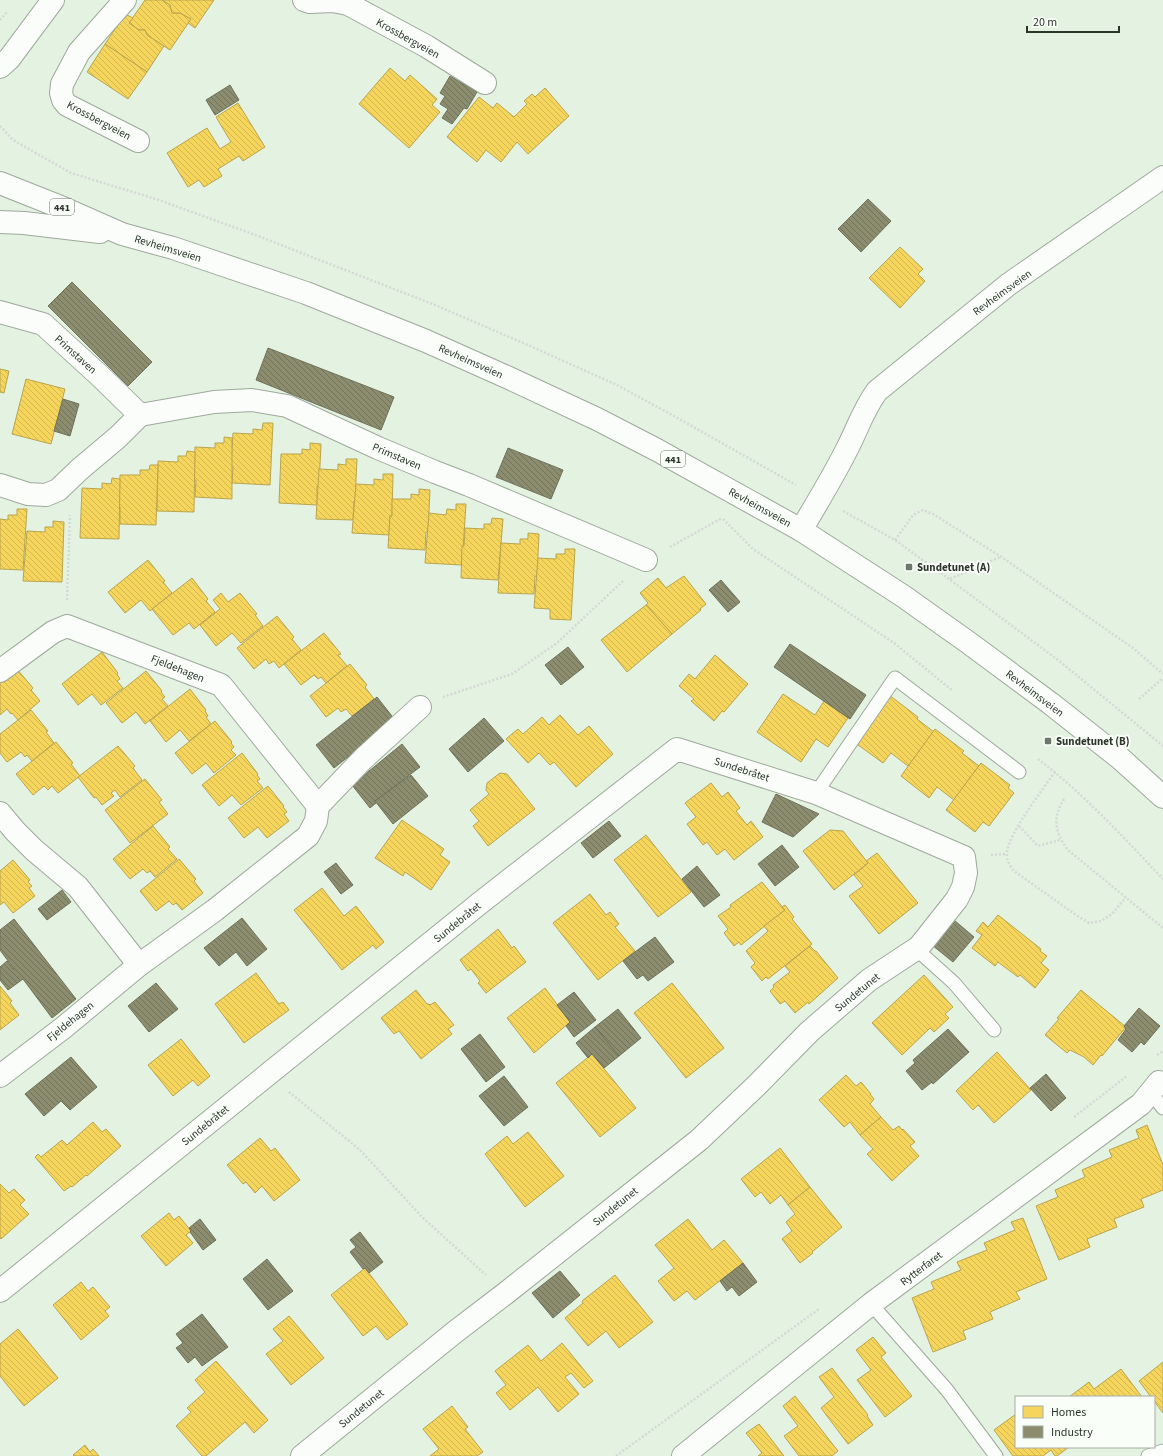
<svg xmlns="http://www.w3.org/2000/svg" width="1163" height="1456" font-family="'Source Sans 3',sans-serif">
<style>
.homes{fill:url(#homes-back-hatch);stroke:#b9a54d}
.industry{fill:url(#industry-back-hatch);stroke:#6f725a}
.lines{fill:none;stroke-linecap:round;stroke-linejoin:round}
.lane-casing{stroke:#9ea99c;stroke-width:15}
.street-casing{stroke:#9ea99c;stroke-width:24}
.secondary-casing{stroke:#9ea99c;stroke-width:24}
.primary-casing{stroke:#9ea99c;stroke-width:24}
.path{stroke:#d5d9d5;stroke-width:2.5;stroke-dasharray:2 2;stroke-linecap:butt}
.lane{stroke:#fbfdfa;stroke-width:13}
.street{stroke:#fbfdfa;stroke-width:22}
.secondary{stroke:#fbfdfa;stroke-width:22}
.primary{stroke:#fbfdfa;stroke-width:22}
.poi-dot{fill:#6c786b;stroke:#f9fef8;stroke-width:1.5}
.labels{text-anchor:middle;stroke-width:4;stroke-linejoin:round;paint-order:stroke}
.shield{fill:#f9fef8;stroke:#6a7268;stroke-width:1}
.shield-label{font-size:10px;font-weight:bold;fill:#2c362b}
.street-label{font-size:11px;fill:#2c362b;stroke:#f9fef8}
.poi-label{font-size:11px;font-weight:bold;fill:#2c362b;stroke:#f9fef8;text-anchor:start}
</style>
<defs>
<pattern id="homes-back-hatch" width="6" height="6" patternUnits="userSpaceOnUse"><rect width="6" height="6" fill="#f6d55c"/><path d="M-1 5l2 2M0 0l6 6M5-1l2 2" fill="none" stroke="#d3b750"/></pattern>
<pattern id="industry-back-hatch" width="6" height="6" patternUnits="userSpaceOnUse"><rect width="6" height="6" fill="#8c8c6e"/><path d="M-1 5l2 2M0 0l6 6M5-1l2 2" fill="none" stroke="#73735b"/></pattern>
</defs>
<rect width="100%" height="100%" fill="#e3f2e1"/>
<!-- homes -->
<g class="homes">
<path d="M145,0h17l8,5 2,8h8l11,6 -21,31 -23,-15 -2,-5h-6l-10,-7z"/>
<path d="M162,0h52l-19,28 -7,-5 3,-4 -11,-6h-8l-2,-8z"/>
<path d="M125,14l8,4 -4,5 10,7h6l2,5 17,11 -17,26 -42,-28z"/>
<path d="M105,44l42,28 -19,27 -41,-27z"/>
<path d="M390,68l15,13 5,-6 27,24 -5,6 8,7 -31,36 -50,-44z"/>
<path d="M545,88l24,28 -41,38 -11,-12 -16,20 -15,-12 -9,12 -30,-25 32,-40 14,11 4,-5 17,14 13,-13 -3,-3 8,-7 3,3z"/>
<path d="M238,103l27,44 -22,14 -4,-5 -21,13 4,7 -18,11 -5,-7 -11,7 -21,-34 40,-25 13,21 11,-7 -15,-25z"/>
<path d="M900,247l23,22 -5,5 7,7 -25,27 -31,-30z"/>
<path d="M0,369l9,2 -5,22 -4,-1z"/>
<path d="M26,379l39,10 -14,55 -39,-10z"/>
<path d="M263,423h10l-3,62 -38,-2 1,-17h-2l2,-33 20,1v-5l9,1z"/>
<path d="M224,437l8,1v61l-37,-2 1,-17h-2l1,-33 20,1v-5h9z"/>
<path d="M310,443l11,1 -2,42h-2v19l-38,-2 2,-49h21v-5l8,1z"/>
<path d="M187,451l8,1 -1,60 -37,-1 1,-50 20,1v-6h8z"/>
<path d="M346,459h11l-2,42h-1l-1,19 -37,-1 3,-50 19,1v-6l8,1z"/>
<path d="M150,465h8l-2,60 -36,-1v-17h-1l1,-32h20v-5h9z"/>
<path d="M383,474h10l-1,42h-2l-1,19 -37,-2 4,-49 18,1v-6l9,1z"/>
<path d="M112,478l8,1 -1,60 -39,-1 2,-50 20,1v-6l9,1z"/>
<path d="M419,489l11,1 -2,42h-2l-1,18 -37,-2 2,-32h2v-17h19v-5l8,1z"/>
<path d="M456,504h10l-4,61 -37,-2 4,-50 17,2 1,-6 9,1z"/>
<path d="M17,509h10l-4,61 -23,-1v-50l8,1v-5h9z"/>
<path d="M492,518l11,1 -5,61 -37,-2 1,-32h2l1,-18 19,1v-5h7z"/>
<path d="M53,521l11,1 -2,60 -39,-1 4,-50 18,1v-5h8z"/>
<path d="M528,533l11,1 -2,42h-2l-1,18 -36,-1 3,-50 19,1v-5h8z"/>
<path d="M565,549h10l-4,71 -21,-1v-10l-16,-1 4,-50 18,1v-5h9z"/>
<path d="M148,560l17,21 -2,1 9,11 -22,18 -9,-11 -16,13 -17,-21z"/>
<path d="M684,576l22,28 -6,5 1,1 -29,24 -26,-29 2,-2 -8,-10 18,-15 8,10z"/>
<path d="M192,578l16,21 -2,2 9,11 -21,17 -5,-6 -16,12 -21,-26z"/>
<path d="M221,593l7,9 12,-9 17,21 -2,1 8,11 -22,17 -9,-10 -16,13 -16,-21 20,-16 -7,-9z"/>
<path d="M646,605l26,29 -45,38 -26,-32z"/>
<path d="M277,616l17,21 -2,2 9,11 -22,18 -5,-7 -5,3 -3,-5 -12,10 -17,-21z"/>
<path d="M324,633l17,21 -3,1 9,11 -21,17 -5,-6 -3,2 -4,-4 -13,10 -17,-21z"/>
<path d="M102,652l16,21 -1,1 3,5 -3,2 6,7 -22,17 -9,-11 -14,11 -16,-21z"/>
<path d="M715,655l33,29 -24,28 -2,-1 -8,10 -23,-20 3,-2 -15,-13 10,-12 6,5z"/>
<path d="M350,664l17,21 -2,2 9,12 -22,17 -6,-7 -5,3 -3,-4 -12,9 -16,-21z"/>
<path d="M16,668l17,20 -2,2 9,11 -22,19 -6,-7 -1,1 -4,-5 -7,6v-34z"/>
<path d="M146,671l16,20 -1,1 4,5 -3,2 6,7 -23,18 -9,-12 -14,11 -16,-20z"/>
<path d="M190,689l16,21 -1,1 3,5 -2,1 5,7 -22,17 -9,-11 -14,12 -16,-21z"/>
<path d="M783,694l32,21 9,-14 24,17 -20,29 -12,-8 -15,23 -44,-30z"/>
<path d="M889,695l29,22 -1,2 17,13 -26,34 -17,-13 -8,10 -29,-21z"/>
<path d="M31,710l17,21 -2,1 8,11 -22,18 -5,-6 -2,2 -4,-5 -14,10 -7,-9v-19z"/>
<path d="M560,715l18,20 11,-9 24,28 -37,33 -22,-25 -4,3 -11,-12 -11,10 -22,-24 12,-10 5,5 19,-17 7,8z"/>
<path d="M215,721l17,21 -1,1 3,4 -3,3 5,5 -22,18 -8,-10 -14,11 -17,-21z"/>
<path d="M935,729l29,22 -2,2 17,13 -25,34 -17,-13 -8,11 -28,-22z"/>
<path d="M56,742l17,21 -2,1 9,12 -22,17 -6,-7 -4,4 -4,-4 -11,9 -17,-21z"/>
<path d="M118,746l17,20 -2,2 9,12 -22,17 -5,-7 -4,3 3,3 -12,9 -6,-8 -2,1 -16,-21z"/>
<path d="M242,753l16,21 -1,1 3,4 -3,2 6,7 -22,17 -9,-10 -13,11 -17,-21z"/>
<path d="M981,763l29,22 -2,3 6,5 -25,33 -6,-4 -8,10 -29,-22z"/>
<path d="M500,773l7,1 28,35 -47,37 -15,-20 6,-5 -9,-11 19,-16 -3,-4 1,-7z"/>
<path d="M145,779l17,21 -3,2 9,12 -38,29 -25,-33z"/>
<path d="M711,783l11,14 6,-5 12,16 -4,3 11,14 4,-4 12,16 -29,23 -9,-11 -8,6 -10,-13 -4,3 -16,-21 9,-7 -11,-14z"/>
<path d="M268,786l16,20 -1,1 4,5 -3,2 5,7 -22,17 -9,-11 -14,11 -16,-20z"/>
<path d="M402,820l42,29 -4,6 10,7 -19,28 -26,-18 -2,4 -28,-18z"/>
<path d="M153,826l17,21 -2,2 9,10 -22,18 -5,-6 -3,2 -4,-4 -13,10 -17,-20z"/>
<path d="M830,830l13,1 25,32 -34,27 -31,-39z"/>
<path d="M646,835l45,57 -33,25 -44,-57z"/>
<path d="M877,853l41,50 -39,31 -30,-38 14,-10 -9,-11 14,-12 -2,-2z"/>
<path d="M179,859l17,20 -2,2 9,12 -21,17 -6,-7 -3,2 -4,-4 -13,10 -16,-20z"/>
<path d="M13,860l17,20 -2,2 4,4 -3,2 6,8 -22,17 -9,-11 -4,3v-34z"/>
<path d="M762,882l23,28 -44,35 -2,-3 -5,4 -10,-13 4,-4 -10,-13 13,-9 -1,-2z"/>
<path d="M322,888l22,28 12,-10 28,36 -8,7 -3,-4 -31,25 -48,-60z"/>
<path d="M590,894l16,21 4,-3 9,12 -4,3 20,24 -37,29 -45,-57z"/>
<path d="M785,905l9,12 -2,2 20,25 -44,35 -2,-2 -4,4 -11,-14 4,-4 -9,-12 22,-20 -4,-5 21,-16 -3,-3z"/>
<path d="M998,915l43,34 -1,2 7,5 -6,7 8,7 -14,18 -15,-13 -2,2 -20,-15 -3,4 -23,-18 10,-13 -6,-4 7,-9 5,5z"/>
<path d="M498,929l14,19 2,-2 12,16 -40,31 -8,-10 2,-2 -9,-12 -3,2 -8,-11z"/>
<path d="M810,946l5,5h1l22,27 -29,26 -1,-2 -13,11 -10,-12 -5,3 -10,-13 4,-4 -1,-2 17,-13 -5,-6z"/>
<path d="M256,973l23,31 4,-2 6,8 -45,33 -29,-39z"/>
<path d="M924,975l29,32 -8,7 4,4 -15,14 -4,-4 -28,27 -30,-32z"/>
<path d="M672,983l52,65 -38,30 -52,-65z"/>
<path d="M0,986l12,15 -2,2 9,12 -19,15z"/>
<path d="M545,988l25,34 -36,31 -27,-35z"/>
<path d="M416,990l11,14h2l1,1 5,-3 19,23 -6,4 4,5 -31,25 -22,-28 -5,3 -13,-16z"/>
<path d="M1081,990l45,37 -24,29 -1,-1 -8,10 -9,-8 -14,-7 -3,3 -22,-18 14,-16 -2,-1z"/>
<path d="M181,1039l29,37 -12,10 -5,-6 -20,16 -25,-31z"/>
<path d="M997,1052l34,38 -37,33 -16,-18 -5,5 -17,-19z"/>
<path d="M592,1054l44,54 -36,29 -44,-54z"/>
<path d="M846,1075l10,11 5,-4 10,12h-1l4,5 -4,5 11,13 -21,18 -10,-13 -6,5 -25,-27z"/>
<path d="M881,1117l12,13 6,-4 3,4 1,-1 12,13 -5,4 9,10 -27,25 -25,-27 6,-5 -13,-14z"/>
<path d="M93,1122l9,10 4,-3 15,17 -34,30 -1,-1 -14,12 -1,-1 -7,5 -29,-34 3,-3 3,3 21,-17 5,5z"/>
<path d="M1147,1125l16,40v25l-22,9 3,8 -30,12 3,8 -30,12 3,8 -31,13 -23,-54 22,-9 -3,-7 30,-13 -3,-7 30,-13 -3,-7 30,-12 -3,-8z"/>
<path d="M528,1132l36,44 -39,31 -40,-53 22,-18 6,8z"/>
<path d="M260,1138l11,13 4,-3 25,32 -26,21 -12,-15 -7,7 -9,-11 -3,2 -16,-19z"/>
<path d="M780,1148l30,39 -22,18 -7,-10 -11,9 -9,-12 -6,5 -14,-18z"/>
<path d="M0,1184l9,9 5,-4 11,11 -5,5 9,9 -28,25 -1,-1z"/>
<path d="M810,1187l32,40 -30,25 1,1 -13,10 -18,-24 10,-8 -6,-9 9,-8 -7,-9z"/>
<path d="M169,1213l5,7 5,-4 12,15 -5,4 7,8 -27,23 -25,-30z"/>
<path d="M1023,1218l24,61 -31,13 4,7 -30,13 3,7 -30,12 3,8 -33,13 -21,-54 22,-9 -3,-7 30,-12 -4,-8 30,-12 -3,-7 31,-13 -4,-8z"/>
<path d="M688,1219l24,31 12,-10 19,23 -48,37 -8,-9 -13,10 -16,-20 16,-13 -19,-23z"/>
<path d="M365,1268l43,56 -21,16 -11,-14 -13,10 -32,-41z"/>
<path d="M615,1275l38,47 -34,26 -13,-17 -18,15 -23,-28 18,-15 -1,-2z"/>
<path d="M81,1282l7,9 5,-4 17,20 -5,4 4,5 -28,24 -28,-35z"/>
<path d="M289,1316l35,42 -33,27 -25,-31 17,-13 -10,-12z"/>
<path d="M18,1329l40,49 -34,28 -24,-30v-32z"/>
<path d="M873,1337l13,16 -5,4 31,39 -27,21 -28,-37 14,-10 -15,-20z"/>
<path d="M562,1343l31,38 -9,7 -13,-15 -6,4 14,17 -21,18 -20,-25 -28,23 -14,-17 10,-8 -11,-14 33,-26 13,16z"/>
<path d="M216,1361l52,59 -14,13 -9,-11 -39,34h-4l-26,-30 15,-14 -4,-4 18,-16 -10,-12z"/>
<path d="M1163,1362v51l-9,-12v-4h-3l-12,-16z"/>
<path d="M832,1368l36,47 -1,1 6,9 -25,19 -27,-36 13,-11 -15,-20z"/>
<path d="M1121,1369l21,28h-73l20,-15 5,7z"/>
<path d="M795,1396l43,55 -6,5h-33l-15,-20 14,-10 -15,-20z"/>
<path d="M452,1406l16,21 -3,2 18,23 -6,4h-47l9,-7 -16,-20z"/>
<path d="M1016,1414v33h53l-12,9h-2l-4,-6 -8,6h-30l-19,-26z"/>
<path d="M759,1424l9,11 16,21h-26l4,-3 -16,-20z"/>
<path d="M85,1445l5,7 3,-3 6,7h-25l-1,-1z"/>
</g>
<!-- industry -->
<g class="industry">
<path d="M450,76l27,16 -10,17 -3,-1 -12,16 -10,-6 6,-9 -8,-5 5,-8 -5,-3z"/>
<path d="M230,85l9,15 -24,15 -9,-15z"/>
<path d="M868,199l23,22 -30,31 -23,-23z"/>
<path d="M72,282l80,80 -24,24 -80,-80z"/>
<path d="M268,348l126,49 -13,33 -125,-50z"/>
<path d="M63,399l16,5 -9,32 -16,-5z"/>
<path d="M508,448l55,22 -12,29 -55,-22z"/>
<path d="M721,580l19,22 -12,10 -19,-22z"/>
<path d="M790,644l76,51 -16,24 -76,-52z"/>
<path d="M568,647l16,20 -23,18 -16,-20z"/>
<path d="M377,697l18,23 -61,48 -18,-23z"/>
<path d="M484,718l20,23 -36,31 -19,-23z"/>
<path d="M402,744l18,23 -45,34 1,2 -6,5 -18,-23z"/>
<path d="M411,775l17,21 -35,28 -18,-23z"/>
<path d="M776,794l43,20 -26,23 -31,-15z"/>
<path d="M609,821l12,15 -28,22 -12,-15z"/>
<path d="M782,845l17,22 -24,19 -17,-22z"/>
<path d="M336,863l17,22 -12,9 -17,-22z"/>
<path d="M697,866l23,29 -16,12 -22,-28z"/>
<path d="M62,890l9,12 -24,18 -9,-11z"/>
<path d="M242,918l25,31 -20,17 -11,-14 -17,14 -15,-18z"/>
<path d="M14,919l62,80 -24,19 -29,-39 -15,11 -8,-10v-13l7,-6 6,8h1l-14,-19v-20z"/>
<path d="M954,920l20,17 -21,25 -21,-17z"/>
<path d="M655,937l19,25 -26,19 -5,-6 -6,4 -14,-18z"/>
<path d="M156,983l22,26 -29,23 -21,-26z"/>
<path d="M574,992l22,28 -22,17 -8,-11 4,-4 -13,-17z"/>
<path d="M1139,1008l21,18 -16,19 -3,-3 -9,10 -14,-12 8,-11 -2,-3z"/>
<path d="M618,1009l23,29 -22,18 -24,-29z"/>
<path d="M595,1027l24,29 -15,12 -12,-14 -4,4 -12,-15z"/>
<path d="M948,1029l21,23 -36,32 -1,-2 -10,8 -16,-19 9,-8 -2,-3z"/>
<path d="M480,1034l25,33 -19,15 -25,-33z"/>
<path d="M71,1057l26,30 -27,23 -9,-9 -17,15 -19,-22z"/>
<path d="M1046,1074l20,24 -15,13 -21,-23z"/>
<path d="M504,1076l24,31 -24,19 -25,-30z"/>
<path d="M200,1219l16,21 -13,10 -13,-18 1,-1 -2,-3z"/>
<path d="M360,1232l23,30 -14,11 -4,-5 -2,1 -13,-17 6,-5 -6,-7z"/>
<path d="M267,1259l26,32 -25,19 -25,-31z"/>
<path d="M743,1263l14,19 -18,14 -7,-9 -5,4 -7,-10z"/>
<path d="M560,1271l20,24 -27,23 -21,-25z"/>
<path d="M202,1314l26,33 -26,19 -7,-9 -7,6 -12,-15 7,-5 -7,-9z"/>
</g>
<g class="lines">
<defs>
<g id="lane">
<path d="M816,793l79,-115 124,94"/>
<path d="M919,947l5,9 30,27 40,47"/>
<path d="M1151,1093l12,15"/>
<path d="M871,1304l76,86 49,66"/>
<path d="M1148,1456l15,-5"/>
</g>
<g id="street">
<path d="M125,0l-46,52 -17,32 -1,9 2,7 4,5 71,36"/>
<path d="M304,0l6,2 23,-1 15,3 78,42 59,37"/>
<path d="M0,312l43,12 57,52 40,39 74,-13 38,-2 35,6 91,42 57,24 34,13 177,75"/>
<path d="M0,485l28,9 18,1 12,-5 22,-21 38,-32 22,-22"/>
<path d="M801,530c16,-27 32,-53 46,-81 11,-21 16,-39 30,-58l132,-107 154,-107"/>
<path d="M0,671l53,-39 14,-6 154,59 97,121"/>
<path d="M0,813l15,18 19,19 44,37 61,78"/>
<path d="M0,1076l63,-48 76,-63 76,-55 93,-74 8,-15 2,-15 45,-47 57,-52"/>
<path d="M0,1291l480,-388 197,-154 139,44 148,64 2,16 -3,14 -6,12 -38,48 -50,33 -60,52 -53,54 -57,54 -193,153 -51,39 -153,124"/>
<path d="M683,1456l188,-152 270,-200 18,-22"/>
</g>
<path id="secondary" d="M0,67l9,-8 44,-59"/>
<g id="primary">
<path d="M0,183l63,25 59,26 51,14 133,45 120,48 83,37 88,41 60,31 144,80 102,66 66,47 81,60 71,56 42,38"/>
<path d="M0,222l24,1 76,9"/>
</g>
</defs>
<!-- lane casing -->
<use href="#lane" class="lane-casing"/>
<!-- street casing -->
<use href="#street" class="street-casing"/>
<!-- secondary casing -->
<use href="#secondary" class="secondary-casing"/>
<!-- primary casing -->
<use href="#primary" class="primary-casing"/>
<!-- path -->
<g class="path">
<path d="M0,20l7,-8"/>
<path d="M0,126l13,14 58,33 88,27 99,36 177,69 93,40 89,40 57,31 122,69"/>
<path d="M843,511l52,29 54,39 109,81 105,86"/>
<path d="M723,519l30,30 141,94 59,48"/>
<path d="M895,540l18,-25 10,-5 10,4 67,42 133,92 30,26"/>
<path d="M670,547l52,-29"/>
<path d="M950,579l50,-22"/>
<path d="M67,600l3,-85"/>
<path d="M443,697l69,-23 45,-31 67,-63"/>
<path d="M1139,699l24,-21"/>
<path d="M1038,759c46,35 85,78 125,120"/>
<path d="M1055,772c-12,17 -46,61 -48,80 -1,8 3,14 7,19l62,44 13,8 12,-2 11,-7 14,-17"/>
<path d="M1064,799c-12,19 -9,34 4,51l95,78"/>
<path d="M1019,826l19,20 22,-6"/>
<path d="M991,855l15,-1"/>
<path d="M1157,1055l6,-4"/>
<path d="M289,1092l71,58 63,68 63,57"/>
<path d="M1074,1117l53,-41"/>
<path d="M616,1456l203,-147"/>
</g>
<!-- lane -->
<use href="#lane" class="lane"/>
<!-- street -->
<use href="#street" class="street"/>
<!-- secondary -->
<use href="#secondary" class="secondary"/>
<!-- primary -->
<use href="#primary" class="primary"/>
</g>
<!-- markers -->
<g class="poi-dot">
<rect x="905" y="563" width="8" height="8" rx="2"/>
<rect x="1044" y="737" width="8" height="8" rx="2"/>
</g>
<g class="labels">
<!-- shield labels -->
<g class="shield">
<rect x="50" y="199" width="24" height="16" rx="3"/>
<rect x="661" y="451" width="24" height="16" rx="3"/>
</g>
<g class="shield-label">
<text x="62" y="211">441</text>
<text x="673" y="463">441</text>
</g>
<!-- street labels -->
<g class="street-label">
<text transform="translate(408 38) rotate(29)" y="4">Krossbergveien</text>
<text transform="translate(99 120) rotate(28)" y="4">Krossbergveien</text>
<text transform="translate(168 248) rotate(17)" y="4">Revheimsveien</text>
<text transform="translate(1002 292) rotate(-36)" y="4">Revheimsveien</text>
<text transform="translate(76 354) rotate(42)" y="4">Primstaven</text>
<text transform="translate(471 361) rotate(24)" y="4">Revheimsveien</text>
<text transform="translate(397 456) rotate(23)" y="4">Primstaven</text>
<text transform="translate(760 507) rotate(29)" y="4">Revheimsveien</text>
<text transform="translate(178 668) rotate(22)" y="4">Fjeldehagen</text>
<text transform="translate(1035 693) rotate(37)" y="4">Revheimsveien</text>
<text transform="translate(742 769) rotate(18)" y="4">Sundebråtet</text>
<text transform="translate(457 922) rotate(-39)" y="4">Sundebråtet</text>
<text transform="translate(857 992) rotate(-39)" y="4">Sundetunet</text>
<text transform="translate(70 1021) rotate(-39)" y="4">Fjeldehagen</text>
<text transform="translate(205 1125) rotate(-39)" y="4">Sundebråtet</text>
<text transform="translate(615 1206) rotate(-39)" y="4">Sundetunet</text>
<text transform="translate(921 1268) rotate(-37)" y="4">Rytterfaret</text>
<text transform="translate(361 1408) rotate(-39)" y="4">Sundetunet</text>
</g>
<!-- poi labels -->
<g class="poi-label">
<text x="917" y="571">Sundetunet (A)</text>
<text x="1056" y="745">Sundetunet (B)</text>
</g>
</g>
<!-- legend -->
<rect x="1015" y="1396" width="140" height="52" fill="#f9fef8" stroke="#a7aea6"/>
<rect x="1023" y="1406" width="20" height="12" fill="#f6d55c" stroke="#a7aea6"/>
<text x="1051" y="1416" font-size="12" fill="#2c362b">Homes</text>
<rect x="1023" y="1426" width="20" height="12" fill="#8c8c6e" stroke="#a7aea6"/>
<text x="1051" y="1436" font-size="12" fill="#2c362b">Industry</text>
<!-- scale -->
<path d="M1027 26v6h92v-6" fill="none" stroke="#2c362b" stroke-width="2"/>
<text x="1033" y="26" font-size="12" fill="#2c362b" stroke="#f9fef8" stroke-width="3" paint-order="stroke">20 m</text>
</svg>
